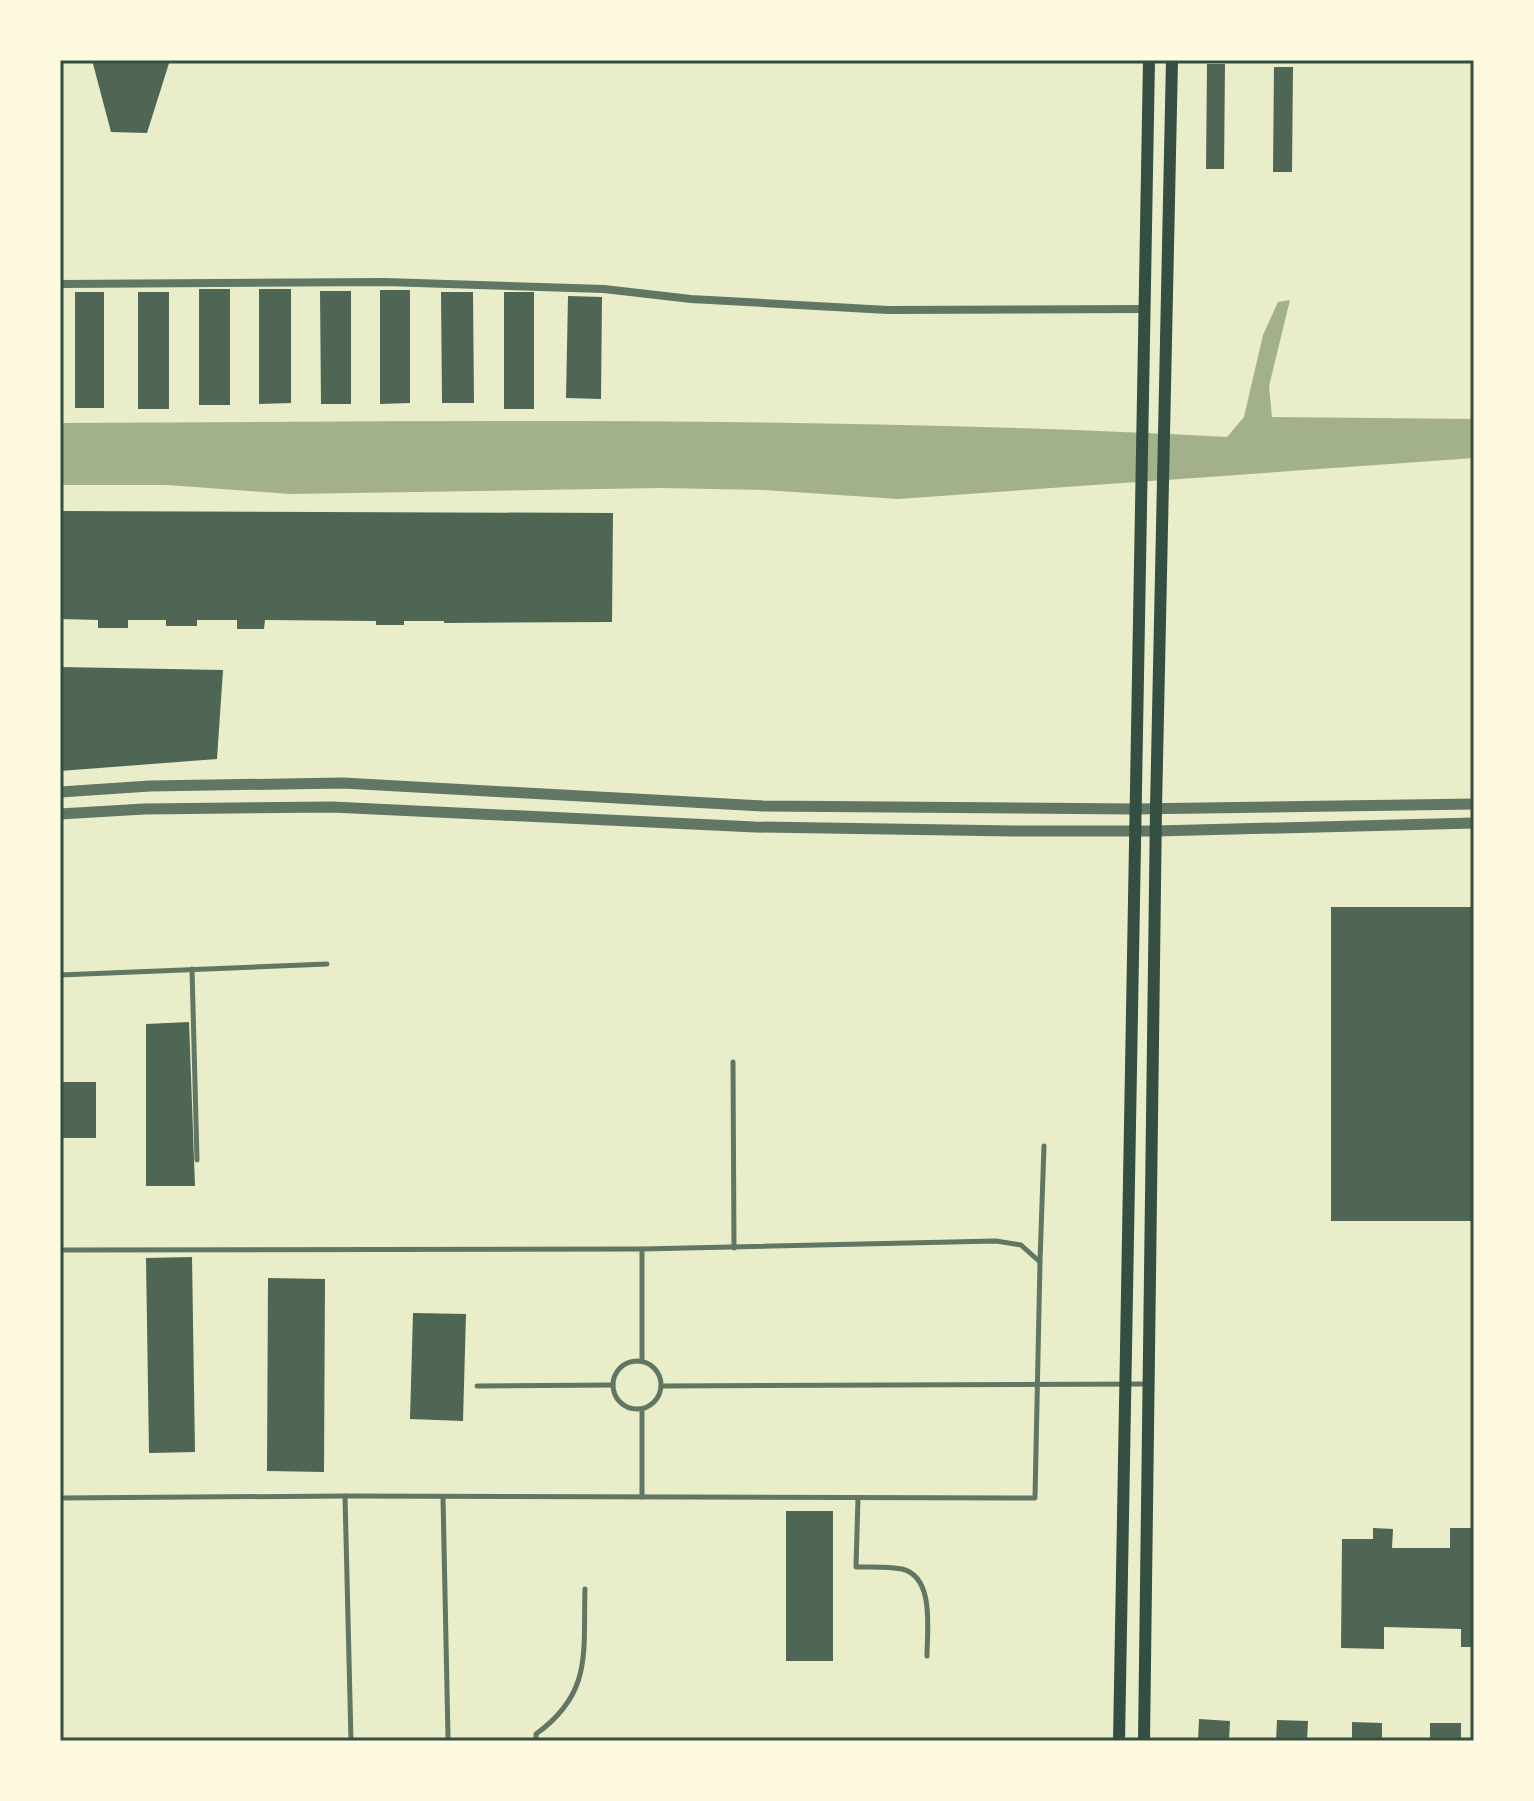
<svg xmlns="http://www.w3.org/2000/svg" width="1534" height="1801" font-family="'PT Sans Narrow',sans-serif">
<style>
.water{fill:#a3b18a}
.building{fill:#4f6655}
.lines{fill:none;stroke-linecap:round;stroke-linejoin:round}
.service{stroke:#617663;stroke-width:5}
.minor{stroke:#617663;stroke-width:8}
.tertiary{stroke:#617663;stroke-width:11}
.secondary{stroke:#344e41;stroke-width:12}
.neatline{fill:none;stroke:#344e41;stroke-width:3}
</style>
<rect width="100%" height="100%" fill="#e9edc9"/>
<!-- water -->
<path class="water" d="M1290,300l-21,86 3,31 202,2v39l-576,41 -134,-9 -103,-2 -371,6 -123,-9h-107v-62c389,-2 778,-7 1167,14l17,-20 19,-82 15,-33z"/>
<!-- building -->
<g class="building">
<path d="M92,60h78l-23,73 -36,-1z"/>
<path d="M1207,64h18l-1,105h-18z"/>
<path d="M1274,67h19l-1,105h-19z"/>
<rect x="199" y="289" width="31" height="116"/>
<path d="M259,289h32v114l-32,1z"/>
<path d="M380,290h30v113l-30,1z"/>
<path d="M320,291h31v113h-30z"/>
<rect x="75" y="292" width="29" height="116"/>
<rect x="138" y="292" width="31" height="117"/>
<path d="M441,292h32l1,111h-32z"/>
<rect x="504" y="292" width="30" height="117"/>
<path d="M568,296l34,1 -1,102 -35,-1z"/>
<path d="M60,511l553,2 -1,109 -168,1v-2h-40v4h-28v-4l-111,-1 -1,9h-27v-9h-40v6h-31v-6h-38v8h-30v-8l-38,-1z"/>
<path d="M60,667l163,3 -6,89 -157,12z"/>
<rect x="1331" y="907" width="143" height="314"/>
<path d="M189,1022l6,164h-49v-162z"/>
<rect x="60" y="1082" width="36" height="56"/>
<path d="M192,1257l3,195 -46,1 -3,-195z"/>
<path d="M268,1278l57,1 -1,193 -57,-1z"/>
<path d="M413,1313l53,1 -3,107 -53,-2z"/>
<rect x="786" y="1511" width="47" height="150"/>
<path d="M1373,1528l20,1 -1,19h58v-20h24v119h-13v-18l-77,-2v22l-43,-1 1,-109h31z"/>
<path d="M1199,1719l31,2 -1,20h-31z"/>
<path d="M1277,1720l31,1 -1,20h-31z"/>
<path d="M1352,1722l30,1v18h-30z"/>
<rect x="1430" y="1723" width="31" height="18"/>
</g>
<g class="lines">
<!-- service -->
<g class="service">
<path d="M192,969l5,191"/>
<path d="M60,975l267,-11"/>
<path d="M733,1062l1,186"/>
<path d="M60,1250l582,-1"/>
<path d="M1040,1261l4,-115"/>
<circle cx="637" cy="1385" r="24"/>
<path d="M477,1386l136,-1"/>
<path d="M661,1386l487,-2"/>
<path d="M345,1496l6,245"/>
<path d="M443,1497l5,240"/>
<path d="M642,1497v-88"/>
<path d="M60,1498l285,-2 690,2 5,-236 -19,-17 -25,-4 -354,8v112"/>
<path d="M858,1498l-2,69c15,0 32,-1 46,2 33,8 25,61 25,87"/>
<path d="M536,1741v-7c57,-41 47,-82 49,-145"/>
</g>
<!-- minor -->
<path class="minor" d="M60,284l325,-2 219,7 87,10 197,11 256,-1"/>
<!-- tertiary -->
<g class="tertiary">
<path d="M60,792l90,-6 193,-3 420,23 371,3 340,-5"/>
<path d="M60,814l84,-5 188,-2 423,20 259,4h142l318,-8"/>
</g>
<!-- secondary -->
<g class="secondary">
<path d="M1119,1741l30,-1681"/>
<path d="M1144,1741l12,-933 16,-748"/>
</g>
</g>
<!-- border -->
<rect width="1534" height="1801" fill="none" stroke="#fefae0" stroke-width="124"/>
<rect x="62" y="62" width="1410" height="1677" class="neatline"/>
</svg>
